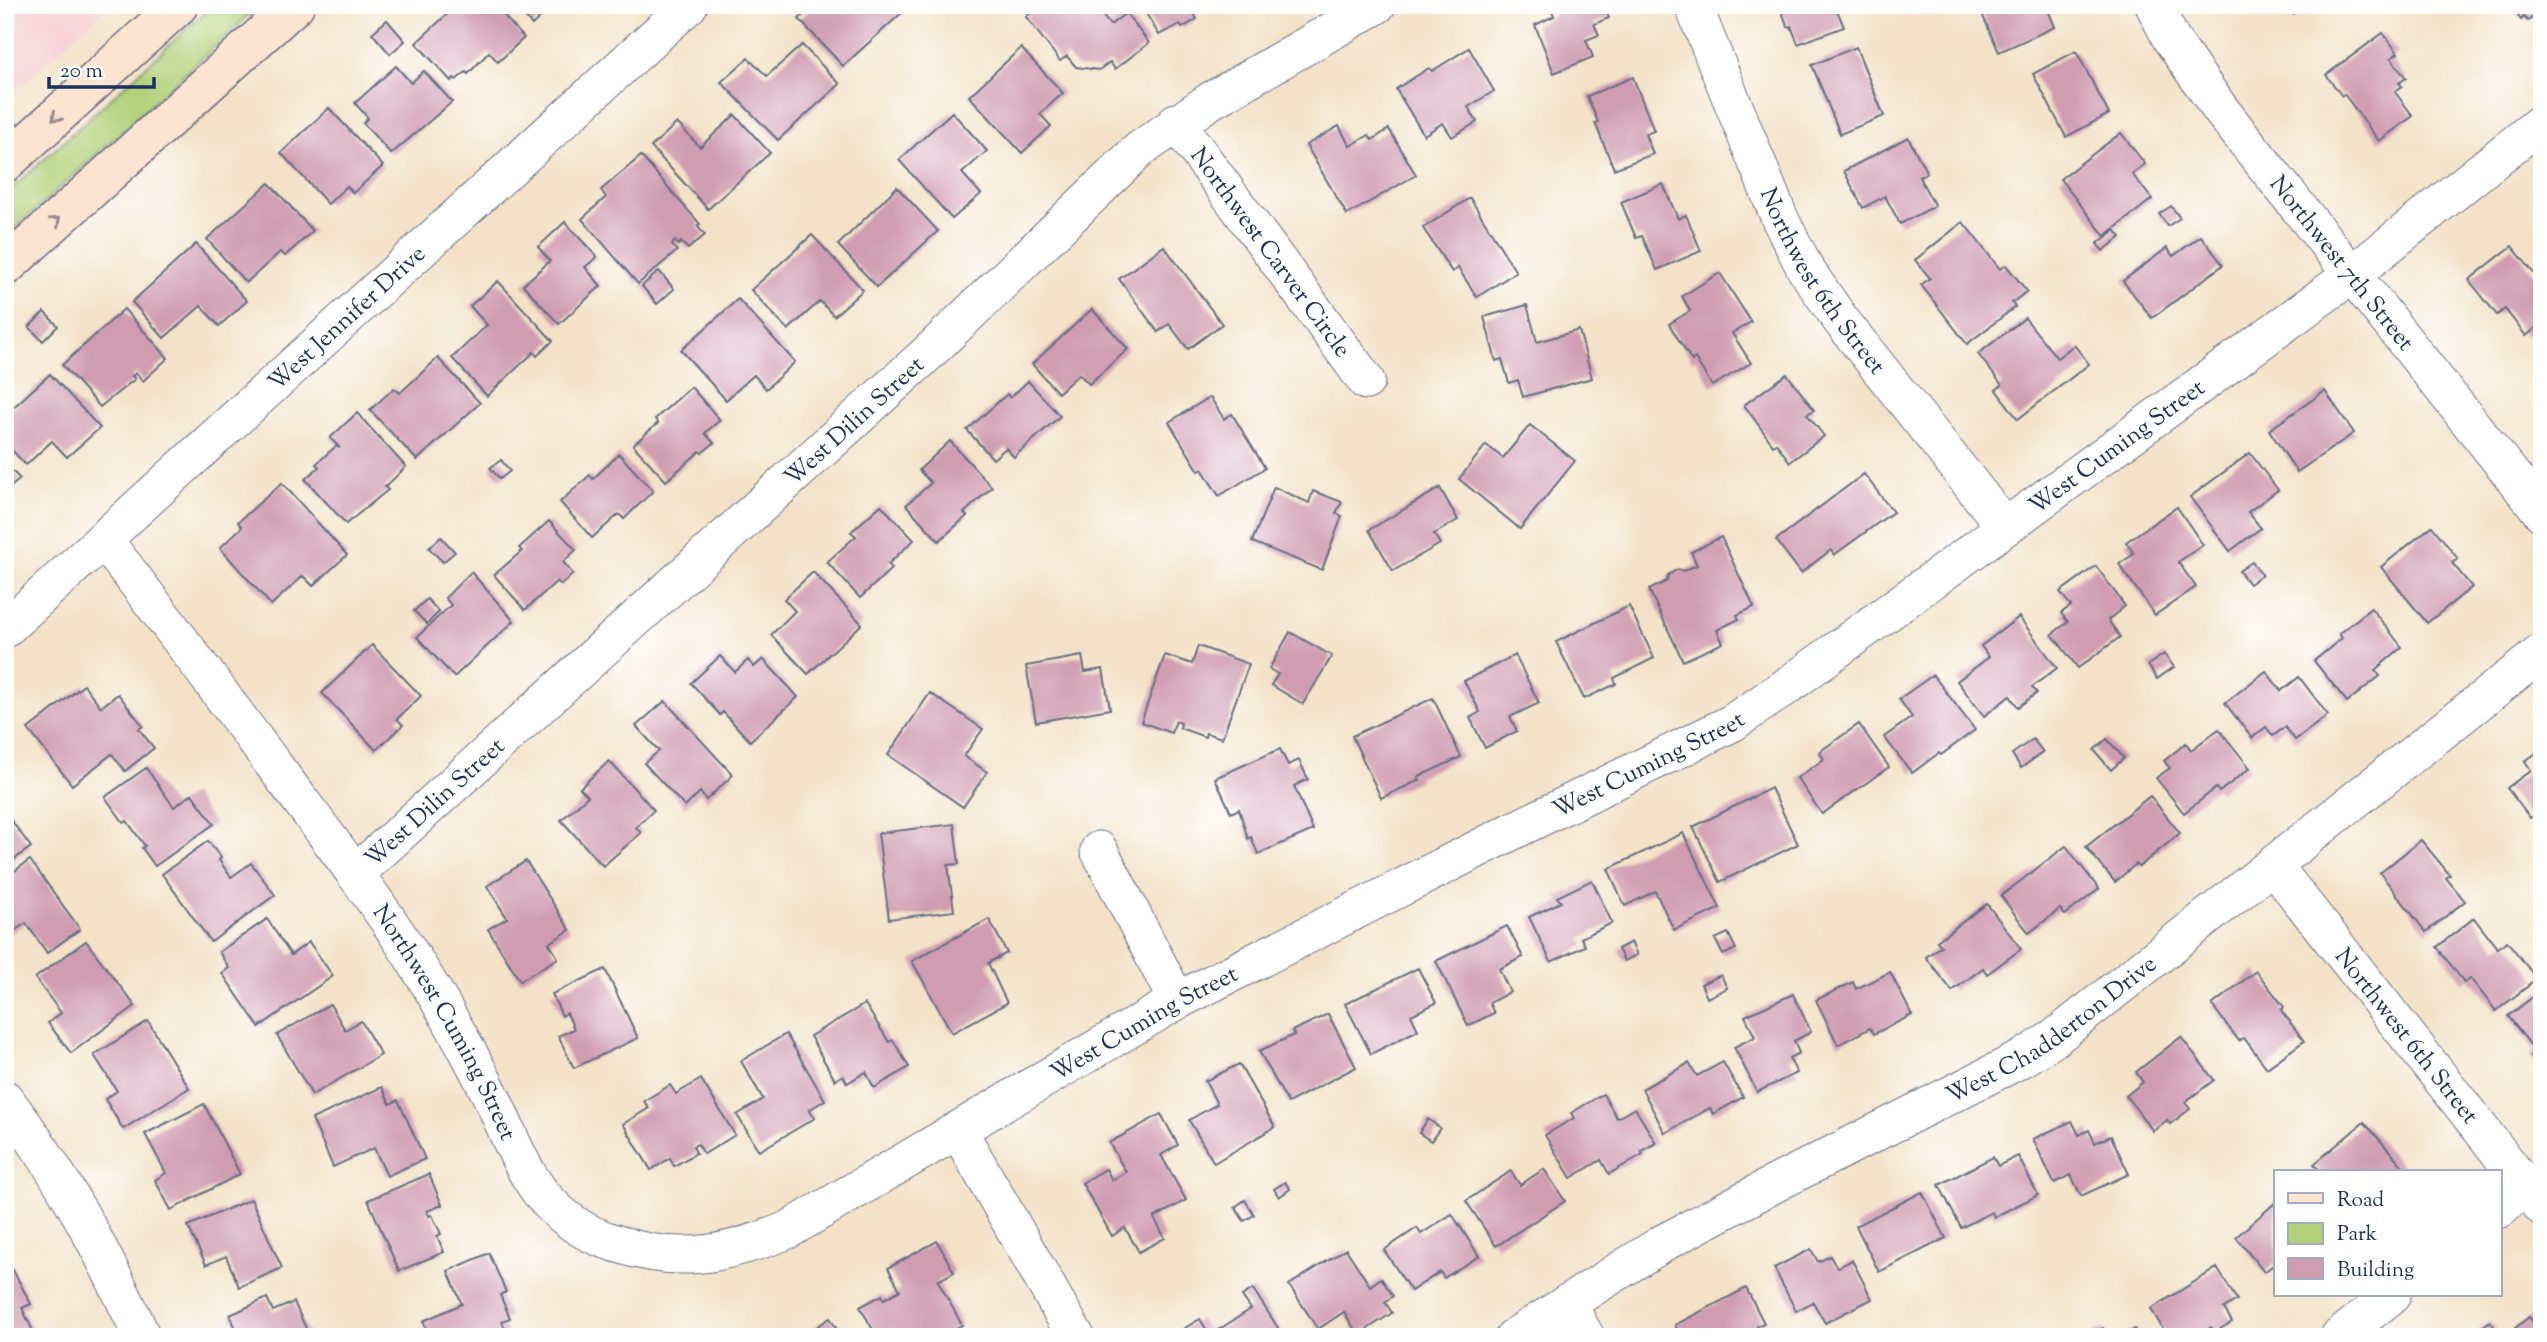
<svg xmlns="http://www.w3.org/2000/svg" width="2547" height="1342" font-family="'Sorts Mill Goudy',serif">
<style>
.built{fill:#f7cfd3}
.green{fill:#b1d078;stroke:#66806b;stroke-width:2}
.building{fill:#cf9cb0}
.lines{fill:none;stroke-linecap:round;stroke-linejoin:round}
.minor-casing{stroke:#676e83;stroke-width:39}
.secondary-casing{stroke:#676e83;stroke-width:41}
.minor{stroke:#fff;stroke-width:37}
.secondary{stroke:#fde4d0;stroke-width:38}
.oneway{stroke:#8c8a97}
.labels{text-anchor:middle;stroke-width:6;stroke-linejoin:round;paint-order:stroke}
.street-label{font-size:24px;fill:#1b2f5e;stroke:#fff}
</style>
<rect width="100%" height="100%" fill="#fff"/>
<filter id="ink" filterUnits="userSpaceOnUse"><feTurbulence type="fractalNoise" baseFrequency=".0143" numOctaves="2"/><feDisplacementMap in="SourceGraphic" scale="14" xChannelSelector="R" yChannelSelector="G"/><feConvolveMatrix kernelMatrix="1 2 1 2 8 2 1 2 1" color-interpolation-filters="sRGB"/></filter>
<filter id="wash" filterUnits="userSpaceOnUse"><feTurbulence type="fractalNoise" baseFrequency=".00686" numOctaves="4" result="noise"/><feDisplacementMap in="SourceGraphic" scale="28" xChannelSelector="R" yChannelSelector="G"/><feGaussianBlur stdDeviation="1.57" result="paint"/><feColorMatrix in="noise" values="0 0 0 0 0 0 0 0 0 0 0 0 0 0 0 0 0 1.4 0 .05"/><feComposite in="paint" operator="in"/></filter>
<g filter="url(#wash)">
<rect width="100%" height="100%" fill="#f3e2c7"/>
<!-- built -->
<path class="built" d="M5,5h104l-104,96z"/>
<!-- green -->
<path class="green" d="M213,5h47l-255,233v-43z"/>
<g id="blocks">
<!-- building -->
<g class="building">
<path d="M457,5h37l30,33 -26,24 -9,-10 -21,22 -2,-2 -10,8 -2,-2 -3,3 -35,-38z"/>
<path d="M514,5h39l-21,20z"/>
<path d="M815,5h84l5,6 -61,55 -44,-47z"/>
<path d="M1041,5h16l7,8 10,-8h20l16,20 16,-12 23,30 -34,26 -5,-7 -11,8 -23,-3 -9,-11 -7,5 -34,-44z"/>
<path d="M1141,5h68l-15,9 3,5 -15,9 -2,-4 -21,11z"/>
<path d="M1550,5h53l6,13 -15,6 5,11 -13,5 7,17 -39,16 -19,-48 19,-9z"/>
<path d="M1779,5h56l9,22 -46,17 -7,-18 -3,1z"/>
<path d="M1978,5h68l9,22 -56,25z"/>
<path d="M2288,5h21l-16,9z"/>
<path d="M2510,5h28l4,5 -14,11 -4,-4 -3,3z"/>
<path d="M387,20l18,21 -15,13 -18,-21z"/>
<path d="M2383,33l15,20 -7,5 15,20 -7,5 3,3 -7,6 18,24 -34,25 -35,-47 -2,2 -16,-21z"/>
<path d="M802,45l38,39 -62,56 -57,-58 27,-24 19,18z"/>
<path d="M1856,47l28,69 -44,18 -28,-69z"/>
<path d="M1021,48l42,45 -23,21 11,12 -29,27 -53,-57z"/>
<path d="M1469,48l25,43 -26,16 9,15 -25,15 -9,-14 -19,12 -28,-46 33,-21 3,3z"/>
<path d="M2076,51l33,63 -43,23 -33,-63z"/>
<path d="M396,66l15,17 13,-12 28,31 -61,52 -28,-31 5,-5 -13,-15z"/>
<path d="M1633,77l21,54 -9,3 8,20 -39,15 -19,-46 3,-1 -11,-26z"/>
<path d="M329,108l54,58 -30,27 -6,-7 -19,18 -47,-51z"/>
<path d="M952,112l35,39 -25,22 19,21 -29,25 -53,-59z"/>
<path d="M735,115l35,38 -62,56 -57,-62 26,-24 23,24z"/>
<path d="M1339,126l11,20 19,-11 3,5 17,-11 27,46 -69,40 -41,-70z"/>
<path d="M2121,133l24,31 -13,10 20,25 -47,37 -45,-57z"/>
<path d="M1908,137l19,36 -8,4 16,29 -35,18 -15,-28 -22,12 -19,-37z"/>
<path d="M641,156l59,68 -3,2 8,9 -17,14 -7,-7 -3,3 -3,-4 -3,4 5,6 -39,33 -56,-65 24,-22 -5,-7z"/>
<path d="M269,183l44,48 -28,25 -5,-4 -34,31 -39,-44z"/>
<path d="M1663,184l15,35 8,-4 15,36 -44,19 -15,-34 -6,2 -15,-36z"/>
<path d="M897,187l41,44 -61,56 -39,-42z"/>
<path d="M1470,198l46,74 -39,25 -19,-29 -6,4 -29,-44z"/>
<path d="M2171,206l9,12 -12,8 -9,-12z"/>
<path d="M565,222l32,35 -12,10 16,19 -42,38 -36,-39 27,-24 -12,-14z"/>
<path d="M1963,222l37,47 6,-4 21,26 -15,12 3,4 -48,37 -46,-59 9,-7 -15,-18z"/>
<path d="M2115,230l6,7 -18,14 -6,-7z"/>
<path d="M812,235l51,55 -29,26 -14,-15 -32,29 -37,-40z"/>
<path d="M2201,236l22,29 -71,53 -29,-37 44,-33 6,8z"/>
<path d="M196,244l51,57 -28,25 -18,-20 -37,32 -32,-36z"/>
<path d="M1164,246l58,78 -34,25 -19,-25 -11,8 -39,-53z"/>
<path d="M2512,246l28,35 -3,2 5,6v34l-16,13 -21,-27 -8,6 -28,-35z"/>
<path d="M659,271l15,18 -17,15 -15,-18z"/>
<path d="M1720,273l31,49 -19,11 19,30 -39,23 -17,-28 -3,3 -23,-37 21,-13 -8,-15z"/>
<path d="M498,281l55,60 -16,15 -3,-4 -47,44 -35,-38 35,-33 -17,-19z"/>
<path d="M738,299l57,63 -29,27 -12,-14 -28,25 -45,-50z"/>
<path d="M1527,305l10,37 42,-12 13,48 -69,19 -5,-17 -9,3 -7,-24 -6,2 -12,-44z"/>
<path d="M124,309l44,49 -25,23 -7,-8 -4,3 3,3 -35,28 -38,-42z"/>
<path d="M1092,309l36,40 -39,35 -10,-10 -21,19 -26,-29z"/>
<path d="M44,312l14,14 -15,15 -14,-14z"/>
<path d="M2025,318l32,40 17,-13 15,19 -71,55 -22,-29 6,-5 -24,-31z"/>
<path d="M438,358l42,45 -63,57 -47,-50 24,-22 6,5z"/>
<path d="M50,374l50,54 -33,29 -15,-16 -26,24 -21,-22v-28z"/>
<path d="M1787,374l27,36 -7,4 17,22 -34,26 -14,-19 -3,2 -29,-40z"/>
<path d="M1028,381l32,35 -46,41 -8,-9 -13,11 -26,-29 40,-36 3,4z"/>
<path d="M691,387l29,33 -15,13 9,10 -12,10 -2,-2 -34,30 -33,-36 25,-22 -3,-4z"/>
<path d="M2325,391l29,42 -57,39 -28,-42z"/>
<path d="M1210,397l14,22 8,-5 33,54 -46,28 -17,-27 -3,2 -30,-49z"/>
<path d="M357,413l49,54 -21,20 3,3 -42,34 -41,-45 14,-12 -3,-3 20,-18 4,2 -10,-10z"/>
<path d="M1530,425l45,36 -55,68 -61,-50 27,-34 17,13z"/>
<path d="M950,441l42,46 -28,26 3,3 -28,25 -33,-36 25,-22 -12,-13z"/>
<path d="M2250,453l28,37 -30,22 13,16 -31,23 -40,-54z"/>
<path d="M619,454l34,37 -29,28 -5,-5 -27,24 -32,-36 30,-27 3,4z"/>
<path d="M501,460l9,11 -10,8 -10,-11z"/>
<path d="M5,463l15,16 -15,13z"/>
<path d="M1864,474l29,38 -59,43 -3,-5 -30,23 -25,-33z"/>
<path d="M282,483l65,72 -34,31 -10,-10 -32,29 -51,-57 22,-21 -4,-5z"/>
<path d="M1274,487l35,16 4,-12 29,11 -6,11 6,3 -20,54 -70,-28z"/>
<path d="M1440,488l18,32 -24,14 6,10 -47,27 -24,-41z"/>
<path d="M881,505l33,35 -26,24 4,4 -32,30 -33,-36 29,-26 -5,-4z"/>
<path d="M2177,507l26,38 -25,17 18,25 -41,28 -36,-51 15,-10 -8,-12z"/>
<path d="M549,521l27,29 -13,12 10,12 -12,11 -4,-4 -32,29 -31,-35 28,-24 -3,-3z"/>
<path d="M2432,526l26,33 -6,4 20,24 -45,36 -46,-56z"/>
<path d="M441,537l14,15 -12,10 -14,-14z"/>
<path d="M1721,537l33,70 -17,8 2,4 -22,11 6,13 -40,18 -34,-71 18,-9 1,-6 10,-6 5,2 14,-6 -6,-13z"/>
<path d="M2252,562l10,13 -13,9 -10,-13z"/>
<path d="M2096,566l29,40 -17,14 12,17 -42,31 -26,-34 16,-12 -7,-9 10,-7 -11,-14z"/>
<path d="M471,572l43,49 -60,56 -37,-40 34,-32 -6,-7z"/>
<path d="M813,572l49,52 -54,50 -37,-39 24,-24 -11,-12z"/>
<path d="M427,599l12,13 -12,12 -13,-13z"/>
<path d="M1629,606l25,52 -40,20 2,6 -32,15 -28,-57z"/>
<path d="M2371,608l31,39 -27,23 5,6 -33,26 -33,-41 28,-23 -3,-4z"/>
<path d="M2019,617l38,51 -25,19 5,6 -19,14 -8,-11 -26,20 -27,-35 32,-24 -8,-11z"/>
<path d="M1290,632l42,24 -29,48 -32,-19 7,-11 -9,-5z"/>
<path d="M372,645l49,51 -24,23 6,6 -27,25 -54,-57z"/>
<path d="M1198,646l51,18 -27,74 -16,-5 -1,4 -25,-9 1,-5 -5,-2 -5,12 -30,-11 24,-67 27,9z"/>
<path d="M2164,654l10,13 -17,12 -9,-14z"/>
<path d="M1515,655l24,48 -29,14 7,14 -32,17 -15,-30 10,-6 -16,-31z"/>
<path d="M720,656l15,16 13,-12 6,7 9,-8 35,38 -48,44 -27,-29 -3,3 -29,-32z"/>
<path d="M1082,656l3,16 18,-3 7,40 -74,13 -10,-56z"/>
<path d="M2266,671l15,20 18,-14 29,38 -33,25 -10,-13 -12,9 -7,-9 -14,11 -27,-35z"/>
<path d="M1933,675l42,55 -34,25 -2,-2 -27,20 -28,-36 28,-20 -13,-18z"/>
<path d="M84,685l17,22 17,-13 25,32 -4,3 15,19 -29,23 -13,-17 -40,31 -44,-56z"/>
<path d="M930,693l53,36 -19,27 23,16 -24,35 -75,-52z"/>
<path d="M1433,698l28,59 -43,20 2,3 -39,18 -29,-62z"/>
<path d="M665,701l68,74 -27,25 -6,-8 -15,15 -41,-44 15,-12 -23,-25z"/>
<path d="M1859,724l30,43 -67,47 -25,-36 27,-19 -5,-7z"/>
<path d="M2219,729l31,39 -31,24 -3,-4 -32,25 -28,-35 14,-10 -6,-7 22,-18 5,7z"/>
<path d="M2033,739l10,13 -22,16 -9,-14z"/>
<path d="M2107,739l17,19 -13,12 -17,-20z"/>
<path d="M1280,749l8,16 11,-5 9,19 -14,7 19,44 -55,24 -7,-17 -3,2 -9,-30 -8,4 -16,-35z"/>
<path d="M2542,749v61l-12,8 -23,-30 24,-18 -6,-9z"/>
<path d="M609,761l45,49 -18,17 5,6 -38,33 -42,-46 27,-24 -8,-8z"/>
<path d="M146,768l28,39 18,-13 22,30 -59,42 -13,-18 3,-2 -18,-25 -3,2 -19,-26z"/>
<path d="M1771,788l27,56 -78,38 -27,-55z"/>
<path d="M2150,796l30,37 -41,34 -3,-3 -21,18 -29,-35z"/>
<path d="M5,812l26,35 -26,19z"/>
<path d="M954,824l5,40 -11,1 6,46 -65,8 -11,-86z"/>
<path d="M1683,833l37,75 -46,22 -19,-39 -30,15 -17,-37z"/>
<path d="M2421,840l29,35 -4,3 19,23 -39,31 -46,-59z"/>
<path d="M208,841l13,17 -2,2 12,17 20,-14 24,32 -64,47 -49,-68z"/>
<path d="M2066,846l33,43 -34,26 -5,-6 -31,24 -28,-37z"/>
<path d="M30,860l50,69 -33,24 -21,-30 -21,14v-59z"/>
<path d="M526,861l44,69 -21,13 9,15 -38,23 -32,-52 19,-11 -20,-32z"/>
<path d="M1592,880l20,43 -31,15 4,8 -34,16 -22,-45 32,-15 -4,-5z"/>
<path d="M1987,904l34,45 -34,25 -4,-6 -31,23 -26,-34 15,-11 -4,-5z"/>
<path d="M2474,918l23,30 10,-7 30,38 -41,32 -26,-33 -6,4 -27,-35z"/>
<path d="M267,919l24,36 18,-13 24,34 -74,51 -37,-54 7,-5 -10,-16z"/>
<path d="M989,919l18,34 -19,10 19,40 -55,30 -40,-72z"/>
<path d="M1507,926l16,31 -24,12 11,23 -21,11 5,10 -26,13 -32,-65z"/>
<path d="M1728,933l8,16 -13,6 -8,-16z"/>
<path d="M86,941l49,65 -64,47 -23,-30 13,-10 -26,-35z"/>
<path d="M1631,942l6,13 -13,6 -6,-12z"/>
<path d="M1418,968l18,35 -25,12 7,15 -47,24 -26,-50z"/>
<path d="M605,969l33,69 -64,30 -16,-32 16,-7 -7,-16 -5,3 -10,-22z"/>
<path d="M2256,971l28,36 -3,3 23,31 -37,27 -23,-30 -5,3 -27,-36z"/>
<path d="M1890,972l22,43 -38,19 -4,-6 -32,17 -22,-45 37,-18 3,7z"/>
<path d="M1721,975l6,13 -20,10 -6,-14z"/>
<path d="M2542,990v81l-12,-15 5,-5 -27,-35z"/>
<path d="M1793,994l18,38 -17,9 5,12 -10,5 8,15 -40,19 -23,-45 21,-10 -10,-21z"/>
<path d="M330,1004l15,26 16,-9 20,34 -69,40 -35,-60z"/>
<path d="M865,1004l24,38 4,-2 16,27 -35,21 -8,-16 -19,11 -4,-8 -8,5 -25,-44z"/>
<path d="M1328,1014l28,53 -68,36 -29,-52 35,-16 -2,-4z"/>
<path d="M148,1021l41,67 -66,41 -18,-30 12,-8 -23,-36z"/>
<path d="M786,1034l39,66 -16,10 6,8 -56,33 -22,-36 26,-16 -22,-38z"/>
<path d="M2181,1037l33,43 -29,22 5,7 -20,15 -3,-4 -14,11 -27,-35 17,-14 -7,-10z"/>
<path d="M1723,1062l20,35 -30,17 -3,-6 -45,25 -23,-44 47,-26 8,13z"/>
<path d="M1239,1064l36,63 -61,36 -25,-43 28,-16 -12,-23z"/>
<path d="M701,1079l34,56 -31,19 -6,-10 -5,2 3,7 -22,13 -4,-8 -19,12 -28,-46 26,-16 -5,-7 26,-16 6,9z"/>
<path d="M382,1087l8,17 8,-4 27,59 -38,17 -13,-28 -41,19 -21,-48z"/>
<path d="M1603,1094l14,24 18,-10 21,35 -15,8 2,3 -34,20 -8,-14 -30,18 -26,-43 29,-17 -3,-5z"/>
<path d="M204,1104l36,70 -69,36 -16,-30 11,-7 -21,-39z"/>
<path d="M1161,1114l17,31 -17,10 25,45 -32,18 11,20 -26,14 -14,-24 -13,8 -30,-53 24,-14 6,11 14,-8 -17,-29z"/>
<path d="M1428,1119l12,9 -9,13 -12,-8z"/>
<path d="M2072,1121l7,14 10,-5 6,13 16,-7 18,38 -48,22 -10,-21 -17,8 -21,-44z"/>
<path d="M2364,1122l44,50h-87l-7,-8z"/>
<path d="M2018,1156l20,39 -44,22 -2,-5 -31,16 -22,-43 54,-28 5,9z"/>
<path d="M1544,1169l21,32 -69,45 -30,-45 45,-30 9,14z"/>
<path d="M429,1174l13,31 -15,6 2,5 3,-1 9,19 -4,2 7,16 -45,19 -31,-71z"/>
<path d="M1285,1182l5,7 -11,8 -5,-8z"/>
<path d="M1922,1192l24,46 -67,34 -23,-46z"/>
<path d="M251,1199l31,69 -43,19 -13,-31 -20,9 -18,-39z"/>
<path d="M1245,1200l9,15 -10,6 -9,-14z"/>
<path d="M2276,1202v61l-12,9 -28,-35z"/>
<path d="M1452,1214l27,42 -35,22 -4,-6 -29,19 -27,-41 33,-22 4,6z"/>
<path d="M937,1241l17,31 -16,9 24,44 -22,12h-63l-17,-30 22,-12 2,4 16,-9 -12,-22z"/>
<path d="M1346,1249l24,37 11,-8 12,18 -8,6 7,11 -34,22 -14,-23 -26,17 -29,-44z"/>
<path d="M1811,1249l7,13 12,-6 7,12 15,-8 20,39 -47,24 -12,-21 -17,9 -22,-43z"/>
<path d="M489,1253l17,39 -6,3 10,23 -8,3 6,16h-78l-7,-16 39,-17 -14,-33z"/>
<path d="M2217,1268l20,32 -13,8 8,14 -17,10 -4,-5 -15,10h-28l-17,-28z"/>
<path d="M13,1270l18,34 -9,4 14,29h-31v-63z"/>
<path d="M1746,1288l18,35 -7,3 2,4 -5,2 2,5h-75l-6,-12z"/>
<path d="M1253,1289l31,48h-101l-3,-6 20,-12 10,16 41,-26 -9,-13z"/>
<path d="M267,1298l6,13 21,-9 16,35h-73l-2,-5 2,-1 -7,-16z"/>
<path d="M2529,1317l13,15v5h-38z"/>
<path d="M830,1318l12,19h-41z"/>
<path d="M2490,1321l12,16h-32z"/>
<path d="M2103,1328l4,9h-22z"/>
<path d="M2135,1329l4,8h-20z"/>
</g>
</g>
</g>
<g filter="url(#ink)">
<use href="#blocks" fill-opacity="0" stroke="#676e83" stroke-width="2"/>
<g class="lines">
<defs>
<g id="minor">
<path id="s1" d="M1693,5l87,214 26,51 34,49 165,208"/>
<path id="s2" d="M2154,5l17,34 49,70 322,404"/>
<path id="s3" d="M1176,122l190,259"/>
<path id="s4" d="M103,539c59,75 116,153 173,229 47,63 95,124 137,190 28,44 53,88 76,134 24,48 35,96 81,129 14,11 31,18 48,23 62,21 110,10 170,-14l389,-229 334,-169 221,-109 51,-34 567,-413 192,-154"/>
<path id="s5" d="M5,629l684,-624"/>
<path d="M1099,850l78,151"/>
<path id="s6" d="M2273,865l269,342"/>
<path id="s7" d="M355,874l572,-520 212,-204 71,-49 167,-96"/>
<path d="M5,1099c56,73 99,155 137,238"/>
<path d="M958,1130l118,207"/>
<path d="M2500,1209l25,-24"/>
<path d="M1567,1303l19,34"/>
<path id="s8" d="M1514,1337l151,-95 117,-62 241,-122 30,-19 489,-387"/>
<path d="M2339,1337l53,-42"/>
</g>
<g id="secondary">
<path d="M5,163l174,-158"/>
<path d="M5,267l290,-262"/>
</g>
</defs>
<!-- minor casing -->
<use href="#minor" class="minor-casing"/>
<!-- secondary casing -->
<use href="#secondary" class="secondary-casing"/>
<!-- minor -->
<use href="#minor" class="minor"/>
<!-- secondary -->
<use href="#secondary" class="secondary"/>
</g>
<!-- one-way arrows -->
<defs><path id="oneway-chevron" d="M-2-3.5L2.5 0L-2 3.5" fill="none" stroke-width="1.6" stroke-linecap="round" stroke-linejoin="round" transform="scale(1.75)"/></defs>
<g class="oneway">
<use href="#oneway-chevron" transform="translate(56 117) rotate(138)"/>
<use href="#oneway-chevron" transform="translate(56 221) rotate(-42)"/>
</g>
</g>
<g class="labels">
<!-- street labels -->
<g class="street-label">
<text dy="8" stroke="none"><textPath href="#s3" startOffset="161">Northwest Carver Circle</textPath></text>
<text dy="8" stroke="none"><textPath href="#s2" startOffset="320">Northwest 7th Street</textPath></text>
<text dy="8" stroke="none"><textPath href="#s1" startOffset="306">Northwest 6th Street</textPath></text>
<text dy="8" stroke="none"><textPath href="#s5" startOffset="462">West Jennifer Drive</textPath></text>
<text dy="8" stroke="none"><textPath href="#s7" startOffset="674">West Dilin Street</textPath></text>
<text dy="8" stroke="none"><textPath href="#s4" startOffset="2604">West Cuming Street</textPath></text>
<text dy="8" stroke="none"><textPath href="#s4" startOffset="2037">West Cuming Street</textPath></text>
<text dy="8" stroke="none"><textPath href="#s7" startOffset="107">West Dilin Street</textPath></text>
<text dy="8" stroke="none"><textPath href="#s4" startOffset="593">Northwest Cuming Street</textPath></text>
<text dy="8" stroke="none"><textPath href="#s4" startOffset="1470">West Cuming Street</textPath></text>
<text dy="8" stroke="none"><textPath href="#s8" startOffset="620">West Chadderton Drive</textPath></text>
<text dy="8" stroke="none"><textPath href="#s6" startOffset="217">Northwest 6th Street</textPath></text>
</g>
</g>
<!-- margin -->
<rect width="2547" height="1342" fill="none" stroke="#fff" stroke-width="28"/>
<!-- legend -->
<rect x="2274" y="1170" width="228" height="126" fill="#ffffff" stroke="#a4acbf" stroke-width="2"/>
<rect x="2288" y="1193" width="35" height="10" fill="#fde4d0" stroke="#a4acbf" stroke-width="2"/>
<text x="2337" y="1206" font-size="21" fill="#1b2f5e">Road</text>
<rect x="2288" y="1223" width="35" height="21" fill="#b1d078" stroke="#a4acbf" stroke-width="2"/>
<text x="2337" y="1240" font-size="21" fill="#1b2f5e">Park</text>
<rect x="2288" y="1258" width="35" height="21" fill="#cf9cb0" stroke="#a4acbf" stroke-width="2"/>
<text x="2337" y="1276" font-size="21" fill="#1b2f5e">Building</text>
<!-- scale -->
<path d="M49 77v10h105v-10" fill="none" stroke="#1b2f5e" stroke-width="3.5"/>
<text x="60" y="77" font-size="21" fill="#1b2f5e" stroke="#ffffff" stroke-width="5" paint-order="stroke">20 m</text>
</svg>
